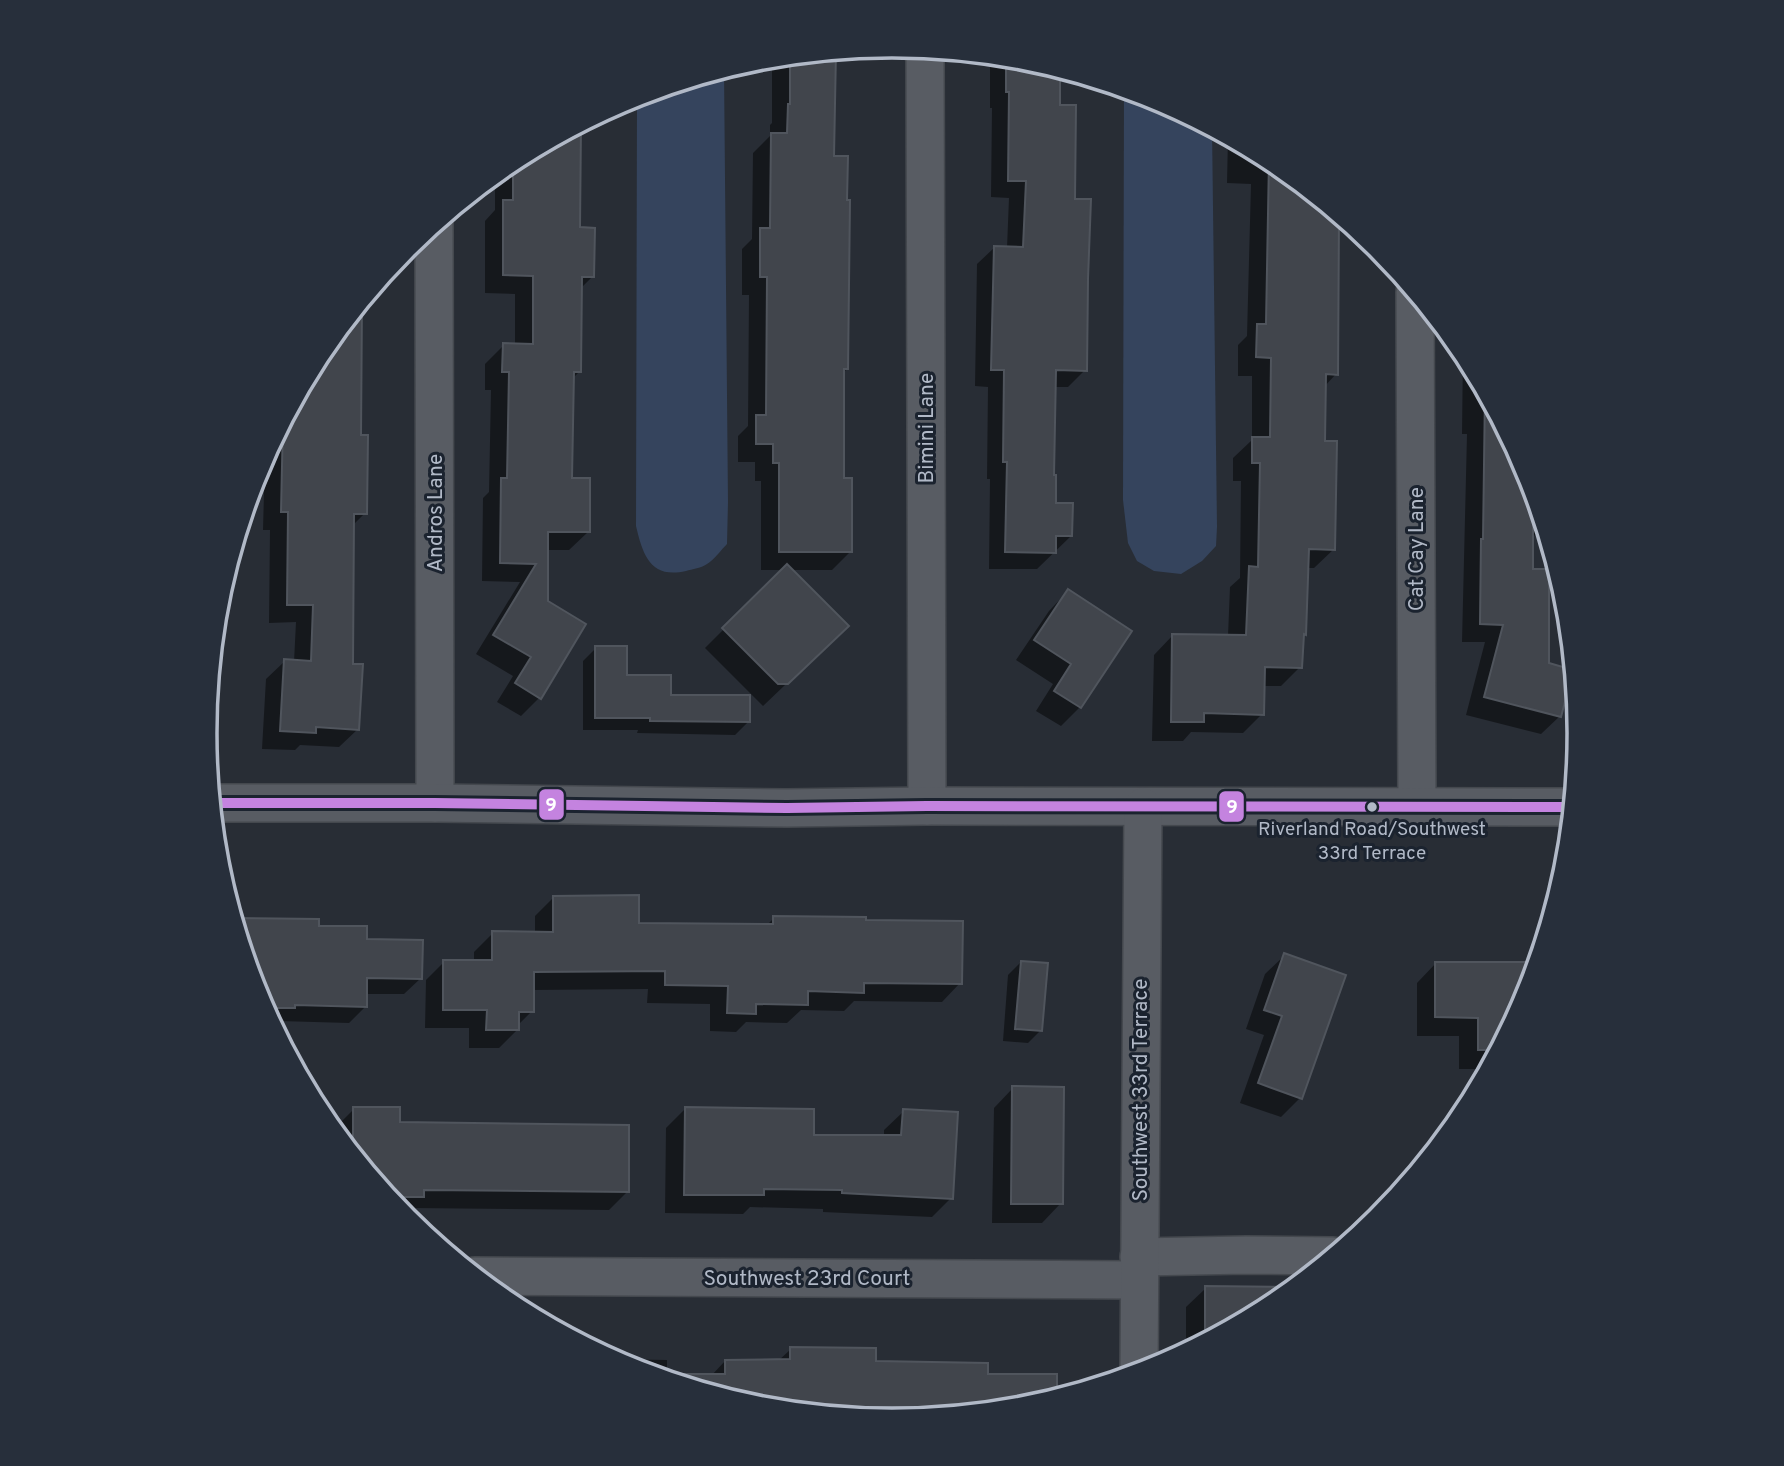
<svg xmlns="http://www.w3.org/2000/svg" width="1784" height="1466" font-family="Overpass,sans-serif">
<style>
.water{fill:#35445d}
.shadow{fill:#0007}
.building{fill:#41454c;stroke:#50555d;stroke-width:2}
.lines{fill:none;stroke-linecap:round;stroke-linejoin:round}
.minor-casing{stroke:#44484e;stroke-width:40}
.minor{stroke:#585c63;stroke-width:37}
.bus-1-casing{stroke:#1b232f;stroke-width:16}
.bus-1{stroke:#c483df;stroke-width:10}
.bus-dot{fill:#b1b9c7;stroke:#1b232f;stroke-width:2.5}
.labels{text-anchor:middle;stroke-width:6;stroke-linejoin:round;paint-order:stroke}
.bus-label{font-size:19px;fill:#b1b9c7;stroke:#1b232f}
.street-label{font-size:21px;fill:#b1b9c7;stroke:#1b232f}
.rim{fill:none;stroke:#b1b9c7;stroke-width:3.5}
.line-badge{stroke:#1b232f;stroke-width:2.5}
.badge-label{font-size:19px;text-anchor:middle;font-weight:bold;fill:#fff}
</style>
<rect width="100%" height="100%" fill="#282d35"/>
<!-- water -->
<g class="water">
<path d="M724,69l4,433 -1,42c-6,6 -13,16 -20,20 -5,4 -15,5 -21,7 -35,8 -43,-15 -50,-45l1,-431z"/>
<path d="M1124,88l31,10 57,30 5,399 -1,19 -14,15 -21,13 -27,-3 -17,-10 -9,-18 -5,-43z"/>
</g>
<!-- shadow -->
<g class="shadow">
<path d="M834,51l-1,107 14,211 -4,4 -1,107 8,72 -18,18h-41l36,75 -64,61 -58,-58 78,-78h-22v-89h-6v-19h-17v-26l10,-10 1,-131h-7v-46l10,-10 1,-86 17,-17v-11l2,-2v-66z"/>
<path d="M990,55l37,4 31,9v39l15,93 12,170 -17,17h-14v118l17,31 -34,33h-48l1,-90h-3l1,-92 -13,-1 2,-122 18,-17 12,1 2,-50 -18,-1 1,-89h-2z"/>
<path d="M579,125l-1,104 15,47 -13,13 -1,83 -7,7 -2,101 18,52 -19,18h-23l-7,148 -18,18 -24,-14 16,-26 -37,-22 44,-72 -38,-1 1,-83 6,-6 2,-102h-6v-26l19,-19h11v-51l-30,-1v-72l10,-11v-36l15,-13z"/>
<path d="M1228,137l46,25 62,51v161l-12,13 -1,56 11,106 -20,19h-7l-7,99 -19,19h-18l-1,28 -19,19 -52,-1 -8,9h-31l2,-86 19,-20 55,1 2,-49 10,-9 1,-97h-8v-23l19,-18v-64h-14v-31l9,-9 4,-152 -24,-1z"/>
<path d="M361,302l-2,135 6,76 -13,13v139l6,64 -19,18 -39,-2 -5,5 -33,-1 4,-70 19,-18 9,1 2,-40 -27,1 1,-93h-7l2,-75 56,-104z"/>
<path d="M1463,350l64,120 17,56 -10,10h-3v35l16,94 13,51 -19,18 -75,-19 19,-73h-23l5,-208h-5z"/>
<path d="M1068,591l12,116 -19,19 -25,-15 17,-27 -37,-24 33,-49z"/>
<path d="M596,648l30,29 43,20 79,25 -13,13 -98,-2 1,-3h-55v-69z"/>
<path d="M554,897l83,27 129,2 8,-8 186,65 -18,19 -88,-1 -10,10 -43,-1 -14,13 -41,-1 -10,10 -26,-1v-27l-63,-1 1,-14 -116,1v21l-15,15v4l-18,18h-30v-20h-44l1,-48 18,-18h30v-10l19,-19h42v-17z"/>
<path d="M234,920l83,7 48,14 56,37 -17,16h-38v12l-17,17 -70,-2 -2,3h-5l-15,-28z"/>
<path d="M1285,955l15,143 -19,19 -41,-14 24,-68 -18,-6 19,-55z"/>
<path d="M1021,962l20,68 -13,13 -25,-2 5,-66z"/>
<path d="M1436,963l101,1 -10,32 -39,73h-29v-33h-42v-53z"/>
<path d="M1013,1088l48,115 -19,20h-50l2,-115z"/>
<path d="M354,1109l273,83 -18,18 -198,-2 -9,7 -66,-82v-6z"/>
<path d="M685,1109l127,28h72v-7l20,-19 47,87 -19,19 -109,-5v-3l-73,-2 -7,7 -78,-1 1,-85z"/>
<path d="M1206,1288l68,17 -88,47v-45z"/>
<path d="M791,1349l83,14 113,13 68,23 -29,8 -134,13 -135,-13 -128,-39 -16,-9 54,1v16h44l14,-15h53z"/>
</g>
<!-- building -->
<g class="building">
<path d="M836,51l-2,105h14l-1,44h3l-2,169h-4v109h8v74h-73v-89h-6v-19h-17v-29h10l1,-138h-7v-49h10l1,-95h16l1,-29h2v-48z"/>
<path d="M1006,57l21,2 33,10v36h16l-1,94h16l-3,80 -1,92 -31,-1 -2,105h2v28h17l-1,33h-16v17l-51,-1 2,-90h-4l1,-92h-13l3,-124 29,1 3,-66h-18l1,-89h-3z"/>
<path d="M581,124l-1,103 15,1 -1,49h-12l-1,95h-7l-2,106h18v54h-42v69l38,23 -45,75 -26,-16 16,-26 -38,-22 43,-71 -36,-1 1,-85h6l2,-106h-7l1,-29 30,1v-68l-30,-1v-75h10v-40z"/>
<path d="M1269,159l70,56 -1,160 -12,-1 -1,67h12l-2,109 -26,-1 -3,86 -2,-1 -2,34 -37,-1 -1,48 -60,-2v9h-33l1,-88 74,1 3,-69 9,1 2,-104h-8v-26h18l1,-79 -15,-1 1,-33h9z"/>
<path d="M362,300l-1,135h7l-1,79h-13l-1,150h10l-4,66 -43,-3v6l-36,-2 4,-72 27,2 2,-56h-26l1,-93h-7l2,-91 38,-70z"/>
<path d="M1485,391l42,79 15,48h-9v51h16v94l24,7v1l-12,46 -77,-20 19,-72 -23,-1 1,-85h2z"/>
<path d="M787,564l62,62 -61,58h-10l-56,-56z"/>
<path d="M1068,589l64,42 -51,77 -27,-17 17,-27 -37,-24z"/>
<path d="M595,646h32v29h44v20h79v27l-100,-1v-3h-55z"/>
<path d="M639,895v28l134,1v-8l93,1v3l97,1 -1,63 -98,-1v10l-56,-2v14l-52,-1v10l-29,-1 1,-27 -63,-1v-14l-131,1v40h-15v18h-33l1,-20h-44v-50h49v-29l61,1v-36z"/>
<path d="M233,918l86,1v7h48v13l56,1 -1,39 -55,-1v29l-72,-2v3h-32l-6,-12z"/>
<path d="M1284,953l62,22 -44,124 -44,-16 24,-67 -18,-6z"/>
<path d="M1021,961l27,2 -6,68 -27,-2z"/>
<path d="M1435,962h102l-10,34 -29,54h-20v-32l-43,-1z"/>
<path d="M1012,1086l52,1 -1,117h-52z"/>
<path d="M353,1107h47v15l229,3v67l-205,-2v7h-36l-35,-42z"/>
<path d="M685,1107l129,2v26h87l2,-26 55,3 -5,87 -111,-6v-3l-78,-1v6h-80z"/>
<path d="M1205,1286l91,1 -22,18 -69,37z"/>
<path d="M790,1347l86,1v13l112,2v11h69v24l-31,9 -27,3 -68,-2v9l-39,3 -135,-13 -89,-27 1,-6h56v-14l65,-1z"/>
</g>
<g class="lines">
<defs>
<g id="minor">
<path d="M925,49l2,757"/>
<path d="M434,223l1,580"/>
<path d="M1415,292l2,515"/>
<path d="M211,803h224l352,5 140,-2 645,1"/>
<path d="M1139,1257l107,-2 87,1"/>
<path d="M475,1276l663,4"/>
<path d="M1139,1373l4,-566"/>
</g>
</defs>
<!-- minor casing -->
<use href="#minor" class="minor-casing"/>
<!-- minor -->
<use href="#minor" class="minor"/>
<defs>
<path id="bus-1" d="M211,803h224l352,5 140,-2 645,1"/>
</defs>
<!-- bus-1 casing -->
<use href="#bus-1" class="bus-1-casing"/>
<!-- bus-1 -->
<use href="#bus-1" class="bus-1"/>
</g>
<!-- markers -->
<circle class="bus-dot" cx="1372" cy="807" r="6"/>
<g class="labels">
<!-- bus labels -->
<g class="bus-label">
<text x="1372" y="835">Riverland Road/Southwest<tspan x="1372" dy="24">33rd Terrace</tspan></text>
</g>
<!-- street labels -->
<g class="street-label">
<text transform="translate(926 428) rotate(-90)" y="7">Bimini Lane</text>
<text transform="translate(435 513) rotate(-90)" y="7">Andros Lane</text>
<text transform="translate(1416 549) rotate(-90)" y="7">Cat Cay Lane</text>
<text transform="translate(1140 1090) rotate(-90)" y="7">Southwest 33rd Terrace</text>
<text x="807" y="1285">Southwest 23rd Court</text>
</g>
</g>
<!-- crop -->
<path d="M0 0H1784V1466H0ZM217 733a675 675 0 1 1 1350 0a675 675 0 1 1-1350 0Z" fill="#272f3b" fill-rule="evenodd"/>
<path class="rim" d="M217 733a675 675 0 1 1 1350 0a675 675 0 1 1-1350 0Z"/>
<g class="line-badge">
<rect x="538" y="788" width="27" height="33" rx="7" fill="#c483df"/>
<rect x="1218" y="790" width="27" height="33" rx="7" fill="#c483df"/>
</g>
<g class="badge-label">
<text x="551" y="811">9</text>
<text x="1232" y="813">9</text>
</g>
</svg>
